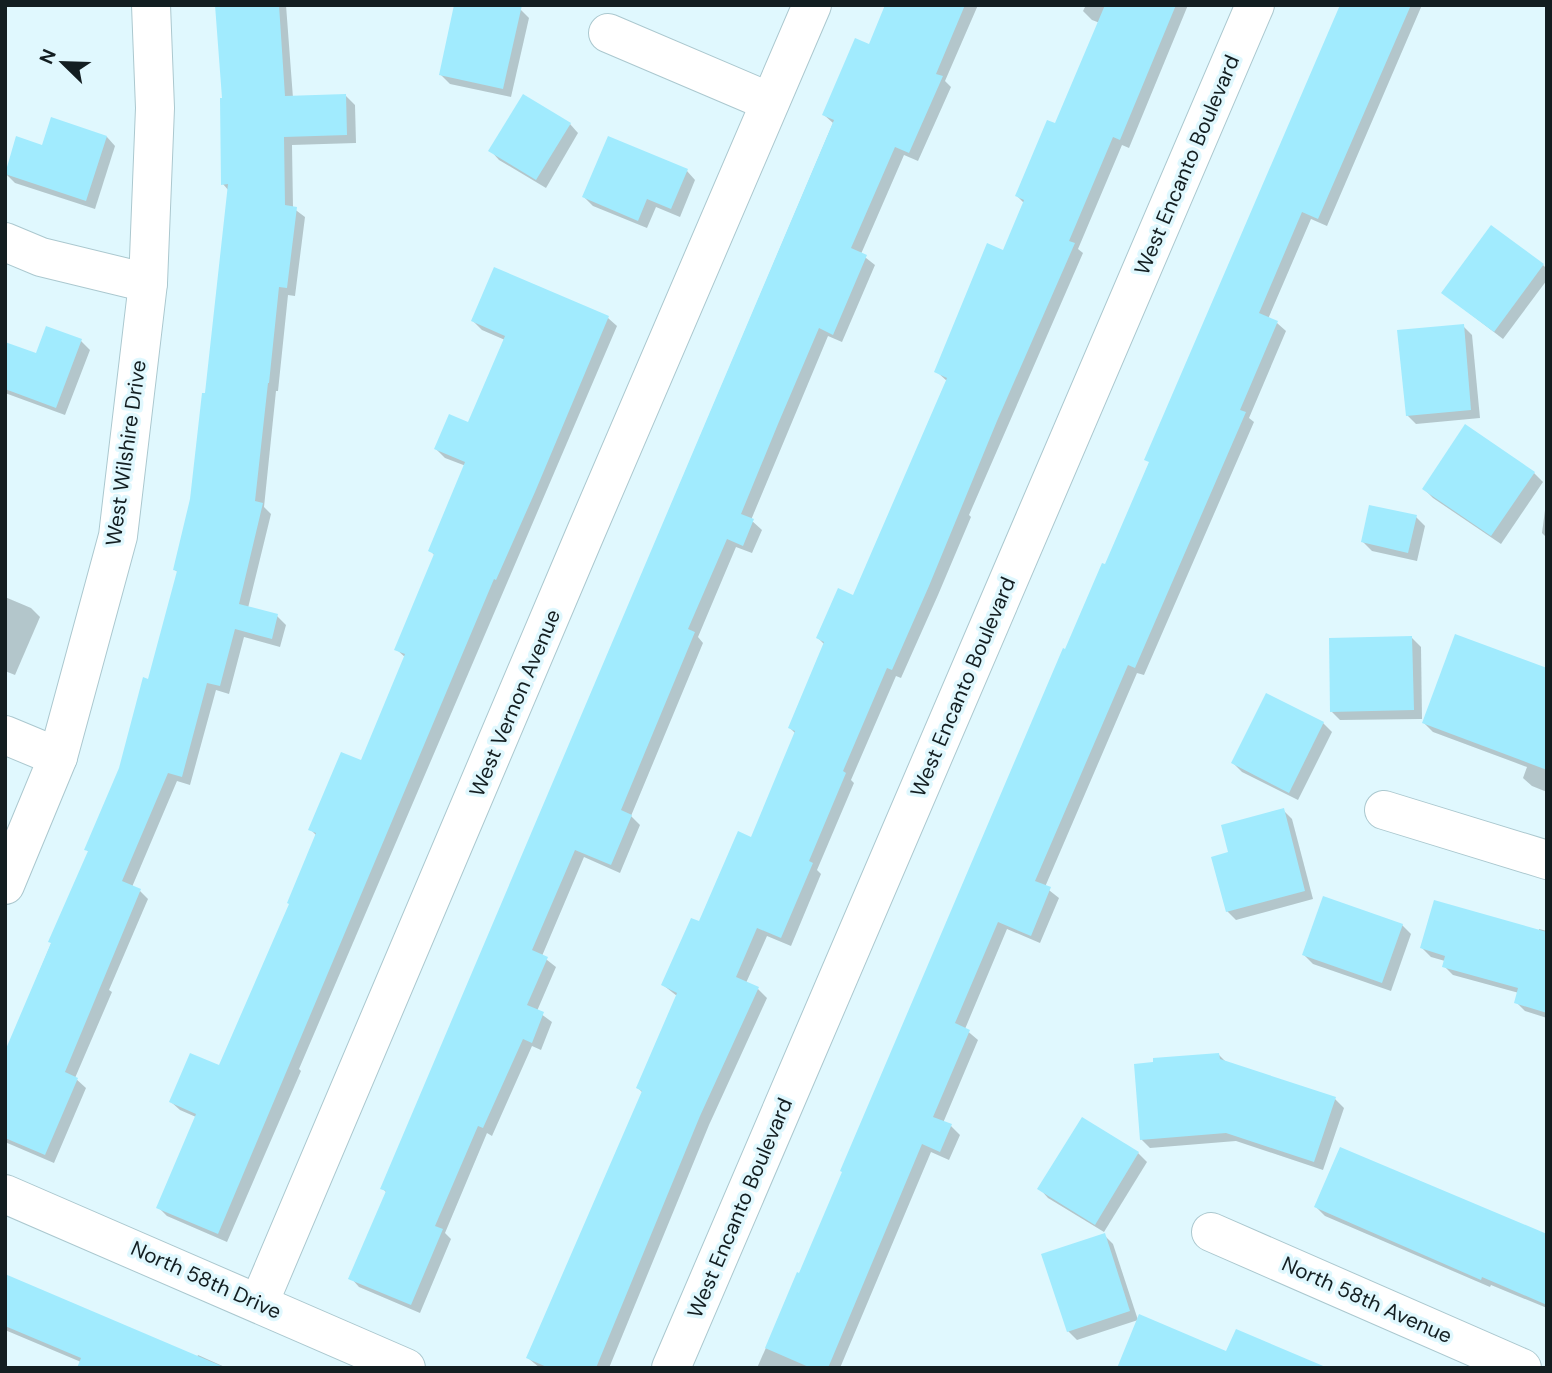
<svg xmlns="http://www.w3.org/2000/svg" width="1552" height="1373" font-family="'DM Sans',sans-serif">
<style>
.shadow{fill:#0003}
.building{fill:#a1ebfe}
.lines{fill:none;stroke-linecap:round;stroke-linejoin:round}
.minor-casing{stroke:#abc8cf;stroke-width:40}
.minor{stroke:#fff;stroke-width:38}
.labels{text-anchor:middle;stroke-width:7;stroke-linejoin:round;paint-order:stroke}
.street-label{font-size:21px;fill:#131e21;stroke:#e0f8fe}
</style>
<rect width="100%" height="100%" fill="#e0f8fe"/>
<!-- shadow -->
<g class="shadow">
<path d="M216,5h70l7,93 53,-2 9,9 1,38 -64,2 1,63 12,9 -10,79 -7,-1 -10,96h-2l-12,116 7,7 -23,94 29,8 9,9 -6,22 -36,-10 -15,57 -13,-4 -26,95 -13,-4 -45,106 8,4 8,8 -39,91 3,2 -37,86 11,10 -32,75 -49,-21v-93l2,1 82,-198 -3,-3 34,-80 29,-88 30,-108 -4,-3 17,-71 14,-104 23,-204 -6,-7 1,-85z"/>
<path d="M887,5h91l-33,76 6,6 -33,74 -14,-6 -43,99 14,11 -33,77 -14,-6 -77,184 11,10 -10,23 -16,-6 -38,90 5,6 -72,173 9,9 -20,48 -36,-16 -42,99 14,11 -19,44 15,11 -11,28 -9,-4 -40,90 -5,-3 -42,100 6,6 -31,74 -61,-26 -8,-9 36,-85 -5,-5 451,-1065 -9,-8 46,-69z"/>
<path d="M1086,5h102l-59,143 -7,-3 -44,104 5,4 -114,262 2,2 -33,78 -37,83 -5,-2 -45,104 3,3 -37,87 4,4 -30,72 -24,-10 -21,47 12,6 9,9 -58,127 -100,243h-69l-12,-10 115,-265 -5,-5 39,-92 -14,-11 89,-146 44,-105 -6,-6 35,-83 -7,-7 36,-41 94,-215 -12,-11 68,-119 20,-49 -7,-7 39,-71 44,-102 -8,-3 -9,-9z"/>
<path d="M1341,5h81l-95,221 -16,-7 -43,100 9,4 9,8 -37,87 5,4 -110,253 -7,-2 -92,214 14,11 -19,45 -33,-14 -42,100 13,11 -35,83 8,3 9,9 -11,25 -18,-8 -91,216h-83l41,-93h2l266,-624 40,-85z"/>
<path d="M520,9l9,9 -18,79 -61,-13 -9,-9z"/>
<path d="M570,124l8,9 -32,55 -47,-28 -8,-9z"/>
<path d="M107,137l8,9 -20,63 -80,-26 -9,-9 37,-27z"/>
<path d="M687,171l8,9 -15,37 -24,-10 -9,21 -54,-22 -9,-9z"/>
<path d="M1543,265l4,4v11l-44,59 -60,-46z"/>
<path d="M608,318l9,8 -318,743 2,2 -74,171 -60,-26 -9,-9 38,-90 -16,-7 -9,-8 49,-34 71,-164 26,-68 -7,-7 52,-67 44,-104 -10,-9 39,-93 -5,-6 36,-84 -21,-8 -9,-9 33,-25 36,-84 -23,-10 -9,-9z"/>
<path d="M1463,326l9,9 8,83 -64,6 -9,-9z"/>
<path d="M81,341l9,9 -25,65 -60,-22v-49l32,11z"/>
<path d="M1534,473l9,9 -42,62 -68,-46 -9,-9z"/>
<path d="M1547,495v43l-5,-5z"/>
<path d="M1416,517l9,9 -8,35 -45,-10 -9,-9z"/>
<path d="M5,597l26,11 9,9 -25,58 -10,-4z"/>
<path d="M1412,638l9,9 1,72 -82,1 -9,-9z"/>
<path d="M1547,709v83l-15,-6 -9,-8 4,-11 -94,-35 -9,-9z"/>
<path d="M1323,723l9,9 -34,68 -56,-28 -9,-9z"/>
<path d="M1283,810l9,9 21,80 -77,21 -9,-9 3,-58z"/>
<path d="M1402,925l9,9 -20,57 -78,-27 -9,-9z"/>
<path d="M1539,929l8,2v87l-22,-7 -9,-9 3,-9 -66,-18 -9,-9 1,-5 -14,-4 -9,-9 117,-17z"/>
<path d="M1219,1055l8,8 108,36 9,9 -21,62 -87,-29 -86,7 -9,-9z"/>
<path d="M1138,1153l9,9 -43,70 -56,-34 -8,-9z"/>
<path d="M1316,1207l231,29v72l-56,-23 -1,2 -165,-71z"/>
<path d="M1104,1235l9,9 25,76 -61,20 -9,-9z"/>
<path d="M5,1275l192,82 1,-2 29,13h-148l2,-6 -76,-32z"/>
</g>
<!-- building -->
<g class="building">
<path d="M215,5h64l6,91 61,-2 1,41 -63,2 1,68 12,2 -10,81 -8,-1 -10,96h-1l-13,118 8,2 -24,101 39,10 -6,25 -37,-10 -15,57 -13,-3 -25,94 -14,-4 -46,108 19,8 -76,183 13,6 -33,77 -40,-17v-87l46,-108 -3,-1 40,-91 -4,-1 35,-82 24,-91 5,2 29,-108 -4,-1 17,-71 12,-106h3l23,-209 -7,1 -1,-87h2z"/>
<path d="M454,5h68l-19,84 -64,-14z"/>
<path d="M885,5h80l-29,69 7,2 -34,77 -14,-6 -44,101 16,7 -34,80 -14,-7 -41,96 -37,90 13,5 -11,27 -16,-7 -39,90 7,3 -74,178 11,5 -21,50 -36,-15 -43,100 16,7 -21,48 17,7 -12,31 -9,-4 -40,89 -5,-2 -43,100 8,3 -32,76 -63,-26 38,-88 -6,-2 454,-1069 -12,-5 33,-77 14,6z"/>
<path d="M1105,5h71l-56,135 -7,-3 -44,104 6,2 -78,178 -68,165 -37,84 -5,-2 -44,103 3,2 -37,88 4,2 -32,75 -24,-10 -21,49 23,10 -59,129 -104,252h-47l-23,-10 116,-267 -6,-3 41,-95 -16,-8 30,-67 8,3 39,-90 13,6 44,-106 -7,-3 36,-86 -8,-4 22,-50 15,7 94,-217 -13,-6 53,-129 16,7 21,-50 -9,-4 32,-76 8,3z"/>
<path d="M1340,5h71l-93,214 -16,-7 -43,101 19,8 -38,89 6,2 -111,256 -7,-3 -93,216 16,6 -20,49 -33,-14 -43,101 15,7 -37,87 19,7 -12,28 -18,-8 -94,224h-17l-46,-20 32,-76 2,1 43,-101 -2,-1 223,-523 2,1 37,-86 3,1 44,-102 -5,-2z"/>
<path d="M523,94l48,29 -35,57 -48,-29z"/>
<path d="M51,117l56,19 -21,65 -81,-27 11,-38 26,9z"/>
<path d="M608,136l80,33 -17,40 -24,-10 -9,22 -56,-24z"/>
<path d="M1491,225l53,39 -50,68 -53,-39z"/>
<path d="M494,267l115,49 -74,176 -39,88 -2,-1 -276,655 -62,-26 40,-94 -27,-12 21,-49 29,12 70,-161 -2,-1 29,-70 -8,-3 33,-78 20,8 44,-106 -11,-4 40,-96 -6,-3 37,-89 -31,-13 15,-35 19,8 37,-86 -34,-15z"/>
<path d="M1464,324l7,86 -65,6 -9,-86z"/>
<path d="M46,326l36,13 -26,69 -51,-19v-47l31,11z"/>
<path d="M1465,424l70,48 -44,64 -69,-47z"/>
<path d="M1369,505l48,10 -9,38 -47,-11z"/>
<path d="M1455,634l92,34v102l-125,-47z"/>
<path d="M1412,636l2,74 -84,2 -1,-74z"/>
<path d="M1266,693l58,29 -35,71 -58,-30z"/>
<path d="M1284,808l21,83 -79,21 -15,-55 17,-5 -7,-27z"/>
<path d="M1323,896l80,28 -21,59 -80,-28z"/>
<path d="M1434,900l113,32v81l-33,-10 4,-15 -76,-21 3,-11 -25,-8z"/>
<path d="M1219,1053l1,6 116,38 -22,65 -88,-29 -86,7 -6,-76 19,-2v-4z"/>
<path d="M1082,1117l57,35 -44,73 -58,-36z"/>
<path d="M1340,1147l207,87v71l-65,-28 -1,3 -167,-73z"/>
<path d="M1105,1233l25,78 -63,21 -26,-78z"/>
<path d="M5,1274l221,94h-149l4,-10 -76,-32z"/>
<path d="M1139,1314l87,37 10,-22 92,39h-211z"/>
</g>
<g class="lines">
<defs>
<g id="minor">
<path d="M608,33l162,69"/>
<path d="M5,242l36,15 107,26"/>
<path d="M5,735l53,22"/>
<path d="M1384,810l163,50"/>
<path d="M5,885l53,-128 60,-221 30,-253 7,-175 -4,-103"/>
<path d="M5,1194l401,174"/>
<path d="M1211,1232l311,136"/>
<path d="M259,1303c185,-432 365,-867 553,-1298"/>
<path d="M671,1368l584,-1363"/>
</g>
</defs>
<!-- minor casing -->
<use href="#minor" class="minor-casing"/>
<!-- minor -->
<use href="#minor" class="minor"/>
</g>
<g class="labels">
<!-- street labels -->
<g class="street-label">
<text transform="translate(1187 165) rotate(-67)" y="7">West Encanto Boulevard</text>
<text transform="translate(126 453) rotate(-82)" y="7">West Wilshire Drive</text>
<text transform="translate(963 687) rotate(-67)" y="7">West Encanto Boulevard</text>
<text transform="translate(515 703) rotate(-67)" y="7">West Vernon Avenue</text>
<text transform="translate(740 1208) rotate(-67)" y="7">West Encanto Boulevard</text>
<text transform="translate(206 1280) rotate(24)" y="7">North 58th Drive</text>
<text transform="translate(1367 1300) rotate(24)" y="7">North 58th Avenue</text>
</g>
</g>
<!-- border -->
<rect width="1552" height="1373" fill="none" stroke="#131e21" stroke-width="14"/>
<!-- north arrow -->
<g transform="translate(63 63) rotate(293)" stroke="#e0f8fe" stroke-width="5" paint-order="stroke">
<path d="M0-5L12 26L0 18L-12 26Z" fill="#131e21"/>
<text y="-10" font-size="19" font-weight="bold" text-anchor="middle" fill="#131e21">N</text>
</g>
</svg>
